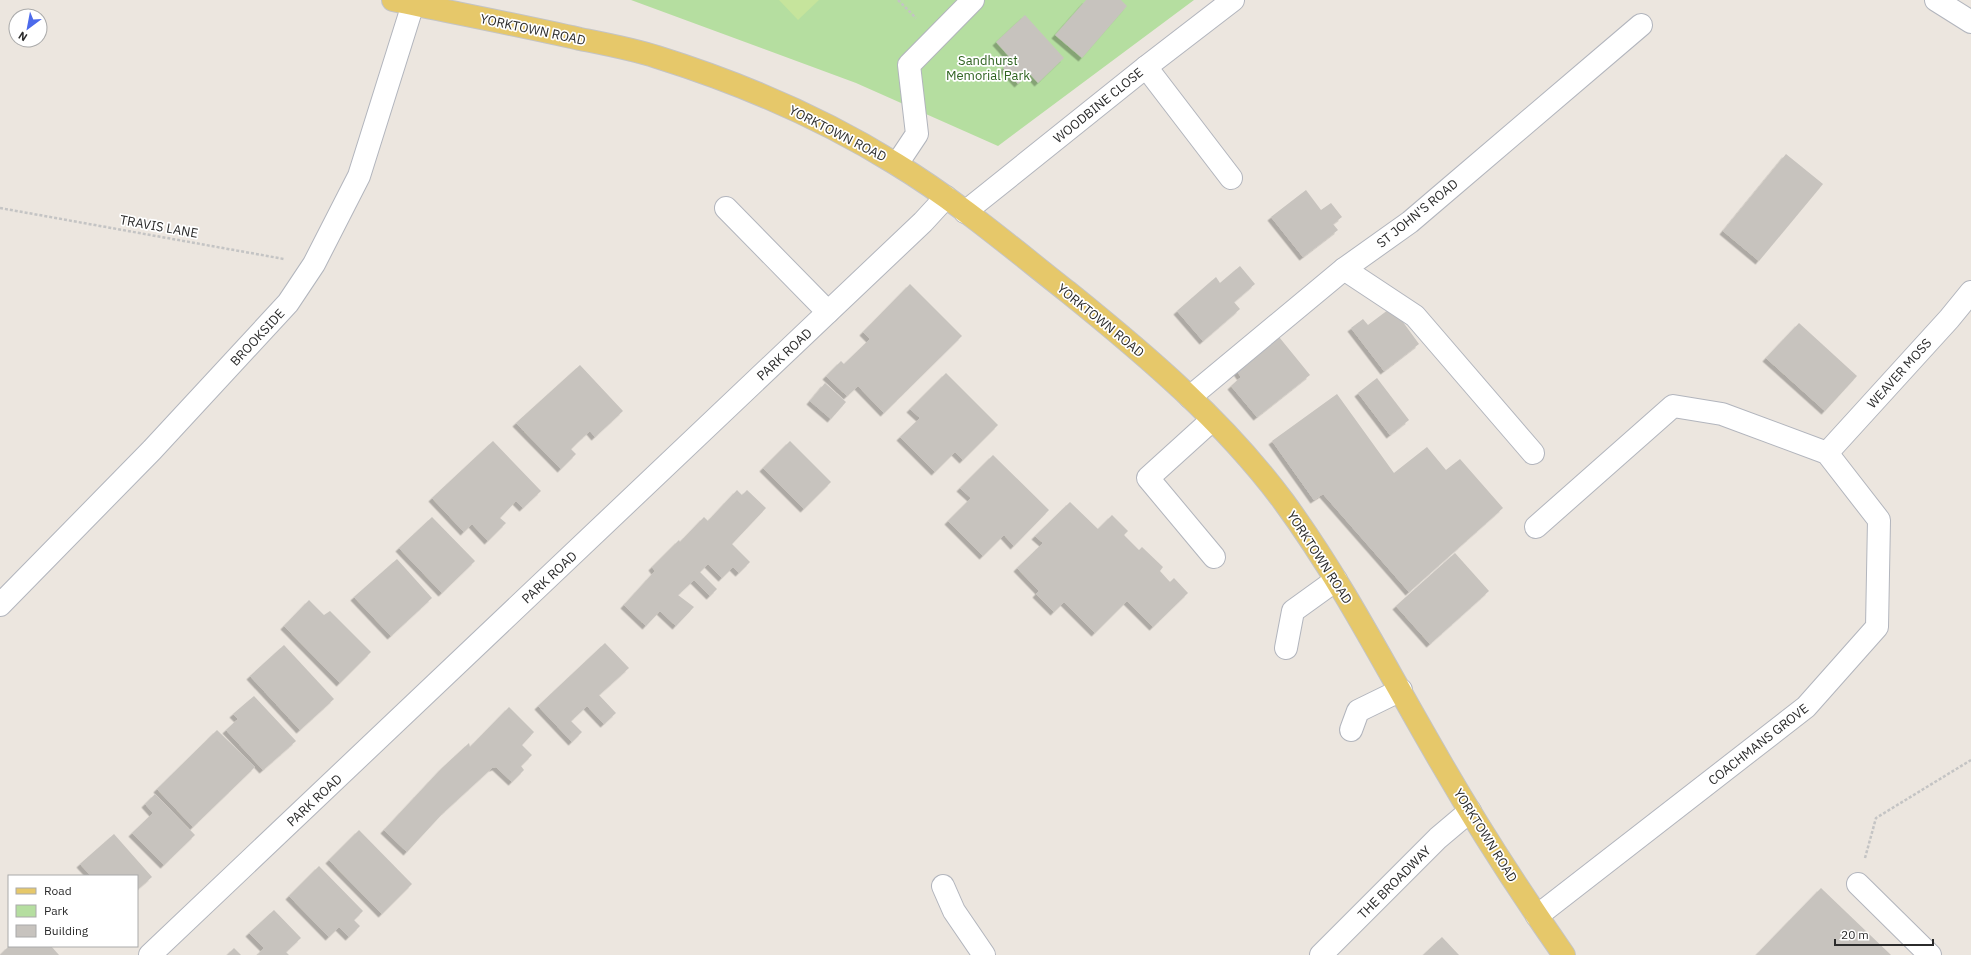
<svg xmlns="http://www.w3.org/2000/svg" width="1971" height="955" font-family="'IBM Plex Sans',sans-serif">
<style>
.green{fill:#b5dea0}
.pitch{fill:#c6e49c}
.building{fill:#c7c3be;filter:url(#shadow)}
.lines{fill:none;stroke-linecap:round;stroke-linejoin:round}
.minor-casing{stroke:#b2b5bd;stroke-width:24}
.major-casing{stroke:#c4c4c4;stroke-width:24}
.path{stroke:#c4c4c4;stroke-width:2.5;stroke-dasharray:3 2;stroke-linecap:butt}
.minor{stroke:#fff;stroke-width:22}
.major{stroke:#e6c86a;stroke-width:22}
.labels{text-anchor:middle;stroke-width:3.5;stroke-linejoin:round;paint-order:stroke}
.street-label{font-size:13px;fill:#2b2b2b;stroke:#fff}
.park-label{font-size:13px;fill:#2f6320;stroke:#fff}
</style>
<defs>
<filter id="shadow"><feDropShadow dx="-3.5" dy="3.5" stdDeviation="0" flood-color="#0004"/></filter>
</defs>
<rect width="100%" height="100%" fill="#ece6df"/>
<!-- green -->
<path class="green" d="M631,0h563l-196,146 -142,-63z"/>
<!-- pitch -->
<path class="pitch" d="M779,0h40l-21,20z"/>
<!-- building -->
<g class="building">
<path d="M1086,0h35l6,6 -45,52 -27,-23z"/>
<path d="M1025,15l39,43 -26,25 -9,-10 -11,11 -15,-16 9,-8 -16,-18z"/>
<path d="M1786,154l37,30 -64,77 -36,-30z"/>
<path d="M1306,190l15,20 10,-7 11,14 -9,7 5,6 -35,27 -32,-40z"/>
<path d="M1240,266l15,18 -21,18 6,7 -37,32 -26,-30 39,-34 4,6z"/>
<path d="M910,284l52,52 -78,77 -26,-27 -11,10 -21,-20 15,-15 3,3 26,-25 -7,-7z"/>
<path d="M1392,307l27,37 -35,27 -33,-43 12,-9 5,6z"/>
<path d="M1799,323l58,53 -32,35 -59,-53z"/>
<path d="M1275,332l35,43 -53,42 -26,-31 10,-9 -8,-11z"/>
<path d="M580,365l43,46 -28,26 -5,-6 -9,8 -10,10 5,5 -15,15 -45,-46z"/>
<path d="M946,373l52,52 -35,35 -8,-8 -20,20 -35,-35 20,-19 -10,-9z"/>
<path d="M1377,378l32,42 -19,15 -32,-42z"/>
<path d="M825,383l21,19 -15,17 -21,-18z"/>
<path d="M1337,394l57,79 33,-26 19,23 14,-11 43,49 -94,84 -86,-98 -9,6 -42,-59z"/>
<path d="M493,441l48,50 -18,17 -7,-7 -16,17 6,5 -18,18 -16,-17 -8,8 -32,-34z"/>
<path d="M790,441l41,41 -27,27 -41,-41z"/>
<path d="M993,455l56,55 -35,36 -10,-11 -21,21 -35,-35 23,-23 -11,-10z"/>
<path d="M737,490l5,5 5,-5 19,18 -34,36 18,18 -11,11 -6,-6 -11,11 -14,-14 -8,8 17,17 -7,7 -16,-16 -16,15 16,12 -18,19 -16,-15 -14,15 -22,-21 31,-34 -3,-4 27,-27 1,2 24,-25 4,4z"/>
<path d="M1070,502l28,27 14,-14 16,16 -4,4 15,15 3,-3 21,20 -3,4 10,11 4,-4 14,15 -35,34 -26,-26 -32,32 -31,-31 -10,10 -18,-18 3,-3 -22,-23 26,-25 -8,-7z"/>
<path d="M432,517l43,44 -33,32 -43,-45z"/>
<path d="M1455,553l34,38 -59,53 -34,-38z"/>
<path d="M397,559l35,39 -41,38 -37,-39z"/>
<path d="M309,600l15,15 6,-4 41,41 -31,31 -56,-57z"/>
<path d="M605,643l24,25 -30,27 17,18 -12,11 -17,-18 -16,15 11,11 -10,10 -34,-36z"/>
<path d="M284,645l50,54 -34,31 -50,-54z"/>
<path d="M254,696l42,45 -33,29 -37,-40 12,-11 -5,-5z"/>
<path d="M509,707l25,25 -12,13 10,10 -11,11 3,4 -12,12 -16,-15 -4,1 -49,45 -36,39 -23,-22 58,-62 27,-25 1,4z"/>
<path d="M217,730l38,37 -62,60 -36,-38z"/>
<path d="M155,794l40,41 -31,30 -32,-32 21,-20 -8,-9z"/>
<path d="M359,830l53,54 -30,30 -53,-54z"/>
<path d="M114,834l38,43 -15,13v-14h-46l-11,-12z"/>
<path d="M319,866l44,45 -9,9 6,6 -11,11 -10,-10 -10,10 -40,-41z"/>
<path d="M1821,888l70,67h-135z"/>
<path d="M274,910l27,28 -15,14 3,3h-30l-1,-1 6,-6 -15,-15z"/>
<path d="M1442,937l17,18h-36z"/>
<path d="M9,946h42l8,9h-59z"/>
<path d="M234,948l7,7h-14z"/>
</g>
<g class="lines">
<defs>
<g id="minor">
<path d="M1936,0l35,22"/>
<path d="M1146,67l85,111"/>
<path d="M897,164l20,-30 -8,-69 64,-65"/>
<path d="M726,208l102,104"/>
<path d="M965,212l181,-145 87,-67"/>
<path d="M1344,269l71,47 118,137"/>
<path d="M1190,397l154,-128 66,-47 231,-197"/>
<path d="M1212,420l-64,58 66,79"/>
<path d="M1827,453l122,-134 22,-27"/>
<path d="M1536,527l137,-121 49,8 105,39 52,67 -2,107 -71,80 -269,209"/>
<path d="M0,605l152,-155 136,-147 26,-39 45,-88 54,-172"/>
<path d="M1286,648l7,-37 43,-31"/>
<path d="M1351,730l7,-19 43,-21"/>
<path d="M1858,884l72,71"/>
<path d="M943,886l11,25 30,44"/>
<path d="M150,955l773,-733 23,-25"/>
<path d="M1321,955l117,-117 32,-27"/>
</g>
<path id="major" d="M393,0c62,13 125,25 187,39 25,5 52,10 77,18 83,26 165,61 239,107 61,37 116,84 172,128 78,63 156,129 216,210 60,82 105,172 156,259 38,66 80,131 124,194"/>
</defs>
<!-- minor casing -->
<use href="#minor" class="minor-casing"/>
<!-- major casing -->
<use href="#major" class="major-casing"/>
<!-- path -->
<g class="path">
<path d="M898,0l18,18"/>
<path d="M0,208l284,51"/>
<path d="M1865,858l11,-40 95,-58"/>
</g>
<!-- minor -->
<use href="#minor" class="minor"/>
<!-- major -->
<use href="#major" class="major"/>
</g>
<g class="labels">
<!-- street labels -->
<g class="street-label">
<text transform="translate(533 29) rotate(12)" y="5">YORKTOWN ROAD</text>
<text transform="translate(1098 105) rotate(-39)" y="5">WOODBINE CLOSE</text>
<text transform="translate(838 133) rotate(27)" y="5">YORKTOWN ROAD</text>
<text transform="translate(1417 213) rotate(-39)" y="5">ST JOHN'S ROAD</text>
<text transform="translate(159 226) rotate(10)" y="5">TRAVIS LANE</text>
<text transform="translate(1101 320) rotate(39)" y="5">YORKTOWN ROAD</text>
<text transform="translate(257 337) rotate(-47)" y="5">BROOKSIDE</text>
<text transform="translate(784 354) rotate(-43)" y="5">PARK ROAD</text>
<text transform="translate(1899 373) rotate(-48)" y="5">WEAVER MOSS</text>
<text transform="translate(1320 557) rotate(57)" y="5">YORKTOWN ROAD</text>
<text transform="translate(549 577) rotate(-43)" y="5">PARK ROAD</text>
<text transform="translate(1758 744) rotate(-38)" y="5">COACHMANS GROVE</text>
<text transform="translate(314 800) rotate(-43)" y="5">PARK ROAD</text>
<text transform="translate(1486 835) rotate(58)" y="5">YORKTOWN ROAD</text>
<text transform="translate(1394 882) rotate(-45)" y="5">THE BROADWAY</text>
</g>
<!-- park labels -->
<g class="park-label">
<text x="988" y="65">Sandhurst<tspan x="988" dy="15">Memorial Park</tspan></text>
</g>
</g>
<!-- legend -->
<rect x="8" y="875" width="130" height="72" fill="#ffffff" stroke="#aaaaaa"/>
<rect x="16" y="888" width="20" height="6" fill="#e6c86a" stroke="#aaaaaa"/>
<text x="44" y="895" font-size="12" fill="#2b2b2b">Road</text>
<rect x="16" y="905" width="20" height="12" fill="#b5dea0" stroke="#aaaaaa"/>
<text x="44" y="915" font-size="12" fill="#2b2b2b">Park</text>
<rect x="16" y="925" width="20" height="12" fill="#c7c3be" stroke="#aaaaaa"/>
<text x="44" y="935" font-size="12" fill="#2b2b2b">Building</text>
<!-- north arrow -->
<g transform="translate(28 28) rotate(212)"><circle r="19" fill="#ffffff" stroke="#aaaaaa"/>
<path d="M0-3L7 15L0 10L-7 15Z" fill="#4c6aeb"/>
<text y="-6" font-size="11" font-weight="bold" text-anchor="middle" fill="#2b2b2b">N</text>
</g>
<!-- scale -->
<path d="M1835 939v6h98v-6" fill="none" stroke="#2b2b2b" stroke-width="2"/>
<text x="1841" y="939" font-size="12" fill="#2b2b2b" stroke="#ffffff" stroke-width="3" paint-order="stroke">20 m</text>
</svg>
